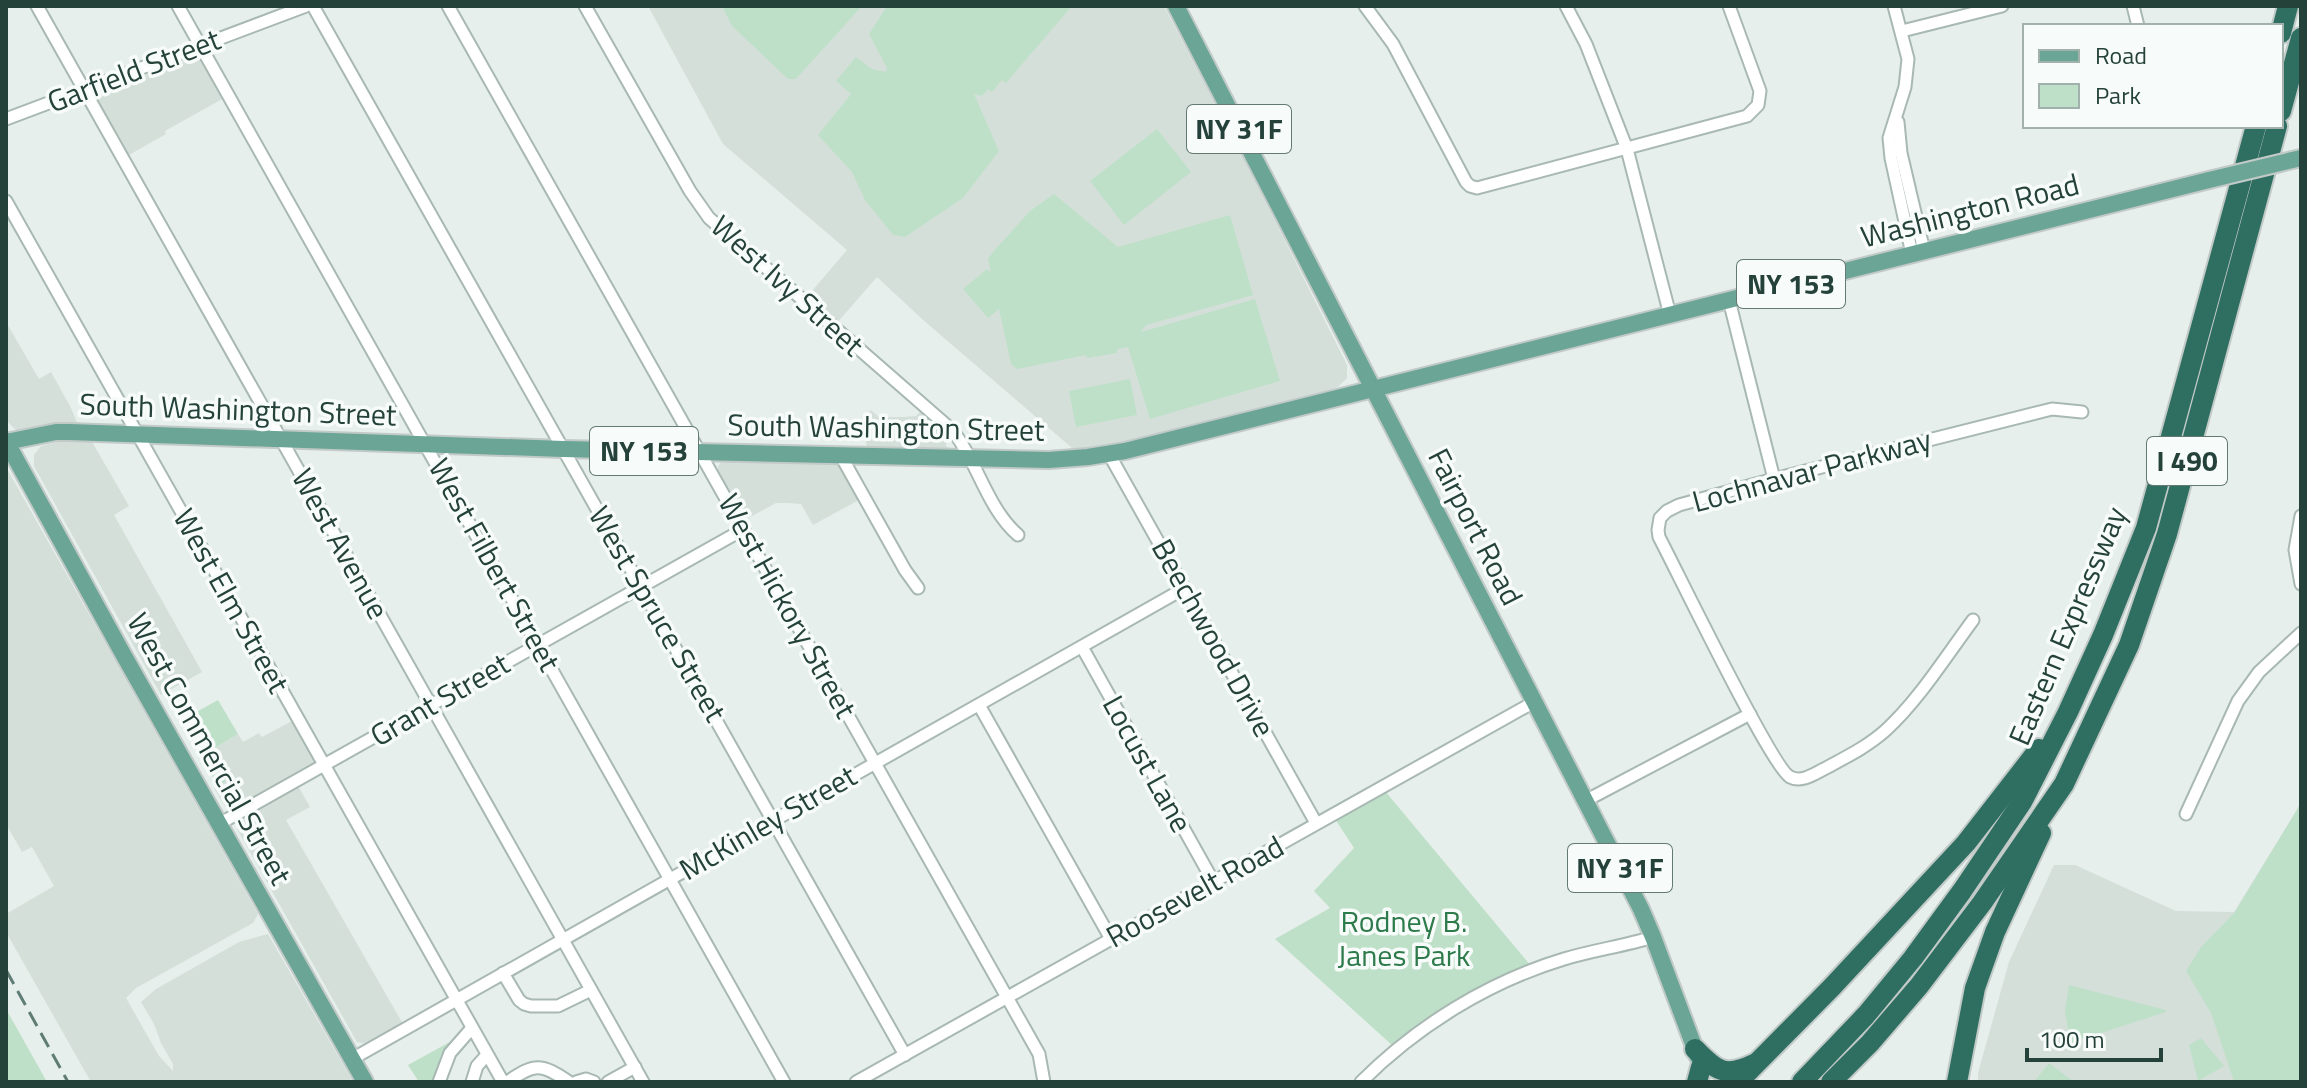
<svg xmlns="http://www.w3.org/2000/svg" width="2307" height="1088" font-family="'Titillium Web',sans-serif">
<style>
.built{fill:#d4dfda}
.green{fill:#bfe0c8}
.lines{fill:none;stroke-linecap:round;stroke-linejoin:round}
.street-casing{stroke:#a8b8b2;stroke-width:15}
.primary-casing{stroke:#c2cac8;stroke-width:20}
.highway-casing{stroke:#c2cac8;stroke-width:24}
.street{stroke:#fff;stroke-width:11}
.primary{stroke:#6aa596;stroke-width:16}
.highway{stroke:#2f6f62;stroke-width:20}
.rail{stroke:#5f7d75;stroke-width:3;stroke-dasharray:16 8;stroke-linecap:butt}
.primary-bridge-casing{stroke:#c2cac8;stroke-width:20;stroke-linecap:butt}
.primary-bridge{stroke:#6aa596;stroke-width:16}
.labels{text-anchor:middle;stroke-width:7;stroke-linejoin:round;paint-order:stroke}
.shield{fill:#f7fbf9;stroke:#637a73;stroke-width:2}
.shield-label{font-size:28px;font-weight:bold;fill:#24423a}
.street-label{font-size:30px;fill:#24423a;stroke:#f7fbf9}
.park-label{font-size:30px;fill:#2d7a4b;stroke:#f7fbf9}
</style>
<rect width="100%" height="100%" fill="#e6efeb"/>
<!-- built -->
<g class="built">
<path d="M648,6h516l75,143 108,216v13l-9,9 -9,3 -80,20 -80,25 -90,19 -157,-135 -45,-42 -41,47 -30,-26 41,-48 -124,-106z"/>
<path d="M194,54l6,1 24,43 -59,33 1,3 -37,21 -33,-58v-5l19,-8h5l59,-21 3,-4z"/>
<path d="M6,322l33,57 12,-7 20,36 7,17 -57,5h-5l-9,-9z"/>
<path d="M871,410l8,7h24l13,-1 5,-5 19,16v4l7,6 -1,9 3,2 -4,4h-78l-3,-34z"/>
<path d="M65,440h26l38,66 -15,9 88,157 -41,23 -127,-229v-11l7,-9z"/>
<path d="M723,460l113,2 23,38 -46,25 -12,-21 -13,-1h-12l-31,17 -27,-45v-9z"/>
<path d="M6,467l252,447 -5,9 -117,65 -10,10 33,58 14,15v-7l-12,-21 -7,-19 -13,-22 15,-13 83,-47 29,-8 85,148h-262l-85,-150v-18l48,-28 -22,-39 -10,5 -16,-28z"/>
<path d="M292,721l22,38v6l-81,46 -6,-1 -13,-22 16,-9 -17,-30 25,-15 5,8 16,-9 3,4z"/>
<path d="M298,786l12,21 -24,13 117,204 -36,20 -10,-2 -120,-213 4,-9z"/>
<path d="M2301,803v279h-323v-9l31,-111 45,-97h21l101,46 58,1z"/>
</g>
<!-- green -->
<g class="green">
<path d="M722,6h140l-66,73h-8l-56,-53z"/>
<path d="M887,6h185l-66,77 -4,-3 -10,12 -4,-3 -6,7 -8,-2 25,57 -36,47 -58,39 -12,-2 -28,-35 -13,-28 -34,-37 33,-41 -15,-13 20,-24 16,12 14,3 1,-4 -18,-34z"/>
<path d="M1157,129l34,43 -67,53 -34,-44z"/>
<path d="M1054,194l64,53 112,-32 23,80 -107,30 -5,7 114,-33 25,82 -130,38 -22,-72 -11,2v4l-30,5 -1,-3 -69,14 -6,-5 -12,-55 -11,9 -25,-29 24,-20 4,4 -3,-14 4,-6 38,-42z"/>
<path d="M1130,379l7,36 -61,12 -7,-36z"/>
<path d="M218,700l20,34 -25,15 17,30 -12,7 -38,-65z"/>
<path d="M1385,791l146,175 -100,51 -38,29 -118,-107 55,-31 -16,-17 40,-43 -19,-29z"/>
<path d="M2301,803v279h-67l-23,-69 -25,-42 15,-24 34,-35z"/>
<path d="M2069,985l97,25v2l-96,31 -5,-32z"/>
<path d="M6,1009l41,73h-40z"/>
<path d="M457,1038l-21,44h-17l-11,-17z"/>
<path d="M2201,1038l23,28 -26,15 -9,-36z"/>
<path d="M2049,1063l25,19h-40z"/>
</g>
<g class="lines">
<defs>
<g id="street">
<path d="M37,6l606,1076"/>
<path d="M178,6l606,1076"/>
<path d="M313,6l592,1049"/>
<path d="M448,6l591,1048 5,28"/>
<path d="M585,6l105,185 19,27 244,213c25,32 34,77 65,104"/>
<path d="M1365,6l28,38 73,138 4,4 7,2 270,-72 11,-11 2,-14 -31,-85"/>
<path d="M1566,6l20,38 41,105 43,166"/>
<path d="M1894,6l14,53 -3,28 -16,51 2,20 21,96"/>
<path d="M2133,6l5,20"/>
<path d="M1902,31l100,-25"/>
<path d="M6,119l300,-113"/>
<path d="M1898,122l3,31 23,98"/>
<path d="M6,201l497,881"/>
<path d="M1729,300l45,179"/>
<path d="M1109,454l207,369"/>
<path d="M841,456l64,114 13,18"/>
<path d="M2301,516l-6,34 6,34"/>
<path d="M1973,620c-26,35 -55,81 -87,110 -19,17 -40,27 -62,39 -10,5 -22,14 -34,8 -18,-9 -114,-208 -131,-240l-1,-7 2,-12 7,-7 12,-6 95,-26 278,-70 30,3"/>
<path d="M1082,647l131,234"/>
<path d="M979,705l132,234"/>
<path d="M1585,801l165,-87"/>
<path d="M2186,814l52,-113 21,-29 42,-39"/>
<path d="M219,824l525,-295"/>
<path d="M503,973l16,27 5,4 7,2h27l33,-16"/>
<path d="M352,1059l833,-471"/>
<path d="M439,1082l11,-29 21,-24"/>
<path d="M472,1082l5,-16 9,-10"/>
<path d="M507,1082c28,-19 34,-19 62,0"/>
<path d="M576,1082l10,-3 8,3"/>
<path d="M608,1082l27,-15"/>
<path d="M856,1082l678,-380"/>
<path d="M1361,1082c56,-56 127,-100 203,-123 30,-9 60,-13 89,-22"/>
</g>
<g id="primary">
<path d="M1176,6l465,903 12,28 45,120"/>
<path d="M6,441l117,213 242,428"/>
<path d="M6,442l50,-10h13l494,17 486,11 39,-3 37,-6 1084,-271"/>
</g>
<g id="highway">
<path d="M2281,33l7,-27"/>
<path d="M2281,111l20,-73"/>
<path d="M1695,1049c21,22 30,29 59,15"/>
<path d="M1697,1082l4,-15"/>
<path d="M1738,1082l94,-95 134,-144 73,-94"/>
<path d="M1802,1082l64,-67 47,-57 49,-67 60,-89 46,-90 35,-77 43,-107 110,-402"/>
<path d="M1831,1082l39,-39 49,-57 63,-83 82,-119 65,-139 38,-111 110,-408"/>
<path d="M1957,1082l18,-94 20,-56 46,-99"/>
</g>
</defs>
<!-- street casing -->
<use href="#street" class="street-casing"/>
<!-- primary casing -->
<use href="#primary" class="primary-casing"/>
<!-- highway casing -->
<use href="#highway" class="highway-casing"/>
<!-- street -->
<use href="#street" class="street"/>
<!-- primary -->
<use href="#primary" class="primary"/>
<!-- highway -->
<use href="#highway" class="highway"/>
<!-- rail -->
<path class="rail" d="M6,970l62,112"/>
<defs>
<path id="primary-bridge" d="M2209,180l92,-22"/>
</defs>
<!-- primary-bridge casing -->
<use href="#primary-bridge" class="primary-bridge-casing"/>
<!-- primary-bridge -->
<use href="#primary-bridge" class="primary-bridge"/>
</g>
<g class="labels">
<!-- shield labels -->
<g class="shield">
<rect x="1187" y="105" width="104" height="48" rx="6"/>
<rect x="1737" y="260" width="108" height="48" rx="6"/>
<rect x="590" y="427" width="108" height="48" rx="6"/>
<rect x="2147" y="437" width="80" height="48" rx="6"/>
<rect x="1568" y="844" width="104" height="48" rx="6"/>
</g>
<g class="shield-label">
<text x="1239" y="139">NY 31F</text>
<text x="1791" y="294">NY 153</text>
<text x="644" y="461">NY 153</text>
<text x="2187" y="471">I 490</text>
<text x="1620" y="878">NY 31F</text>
</g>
<!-- street labels -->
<g class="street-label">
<text transform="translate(134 71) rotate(-21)" y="10">Garfield Street</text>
<text transform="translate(1970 211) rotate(-14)" y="10">Washington Road</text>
<text transform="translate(787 286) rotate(42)" y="10">West Ivy Street</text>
<text transform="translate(238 410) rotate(2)" y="10">South Washington Street</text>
<text transform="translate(886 428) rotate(1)" y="10">South Washington Street</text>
<text transform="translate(1812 471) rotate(-15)" y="10">Lochnavar Parkway</text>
<text transform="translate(1475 527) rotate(63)" y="10">Fairport Road</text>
<text transform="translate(340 544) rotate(61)" y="10">West Avenue</text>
<text transform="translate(494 565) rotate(61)" y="10">West Filbert Street</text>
<text transform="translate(231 601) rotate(61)" y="10">West Elm Street</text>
<text transform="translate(787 606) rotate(61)" y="10">West Hickory Street</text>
<text transform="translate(657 614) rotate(60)" y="10">West Spruce Street</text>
<text transform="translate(2068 626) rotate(-67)" y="10">Eastern Expressway</text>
<text transform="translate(1213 638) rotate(61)" y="10">Beechwood Drive</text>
<text transform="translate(440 700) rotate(-30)" y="10">Grant Street</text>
<text transform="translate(209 749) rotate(61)" y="10">West Commercial Street</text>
<text transform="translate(1147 764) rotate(61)" y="10">Locust Lane</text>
<text transform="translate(768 823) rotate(-30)" y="10">McKinley Street</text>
<text transform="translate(1195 892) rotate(-29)" y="10">Roosevelt Road</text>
</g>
<!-- park labels -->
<g class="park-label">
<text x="1404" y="932">Rodney B.<tspan x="1404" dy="34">Janes Park</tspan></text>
</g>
</g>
<!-- border -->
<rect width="2307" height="1088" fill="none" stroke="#24423a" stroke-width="16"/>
<!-- legend -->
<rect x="2023" y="24" width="260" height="104" fill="#f7fbf9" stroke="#a3b1ad" stroke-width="2"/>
<rect x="2039" y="50" width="40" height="12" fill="#6aa596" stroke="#a3b1ad" stroke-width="2"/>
<text x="2095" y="64" font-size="24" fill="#24423a">Road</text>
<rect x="2039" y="84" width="40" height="24" fill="#bfe0c8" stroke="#a3b1ad" stroke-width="2"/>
<text x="2095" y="104" font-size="24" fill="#24423a">Park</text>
<!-- scale -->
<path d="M2027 1048v12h134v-12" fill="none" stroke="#24423a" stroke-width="4"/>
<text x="2039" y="1048" font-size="24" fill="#24423a" stroke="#f7fbf9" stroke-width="6" paint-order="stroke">100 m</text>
</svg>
